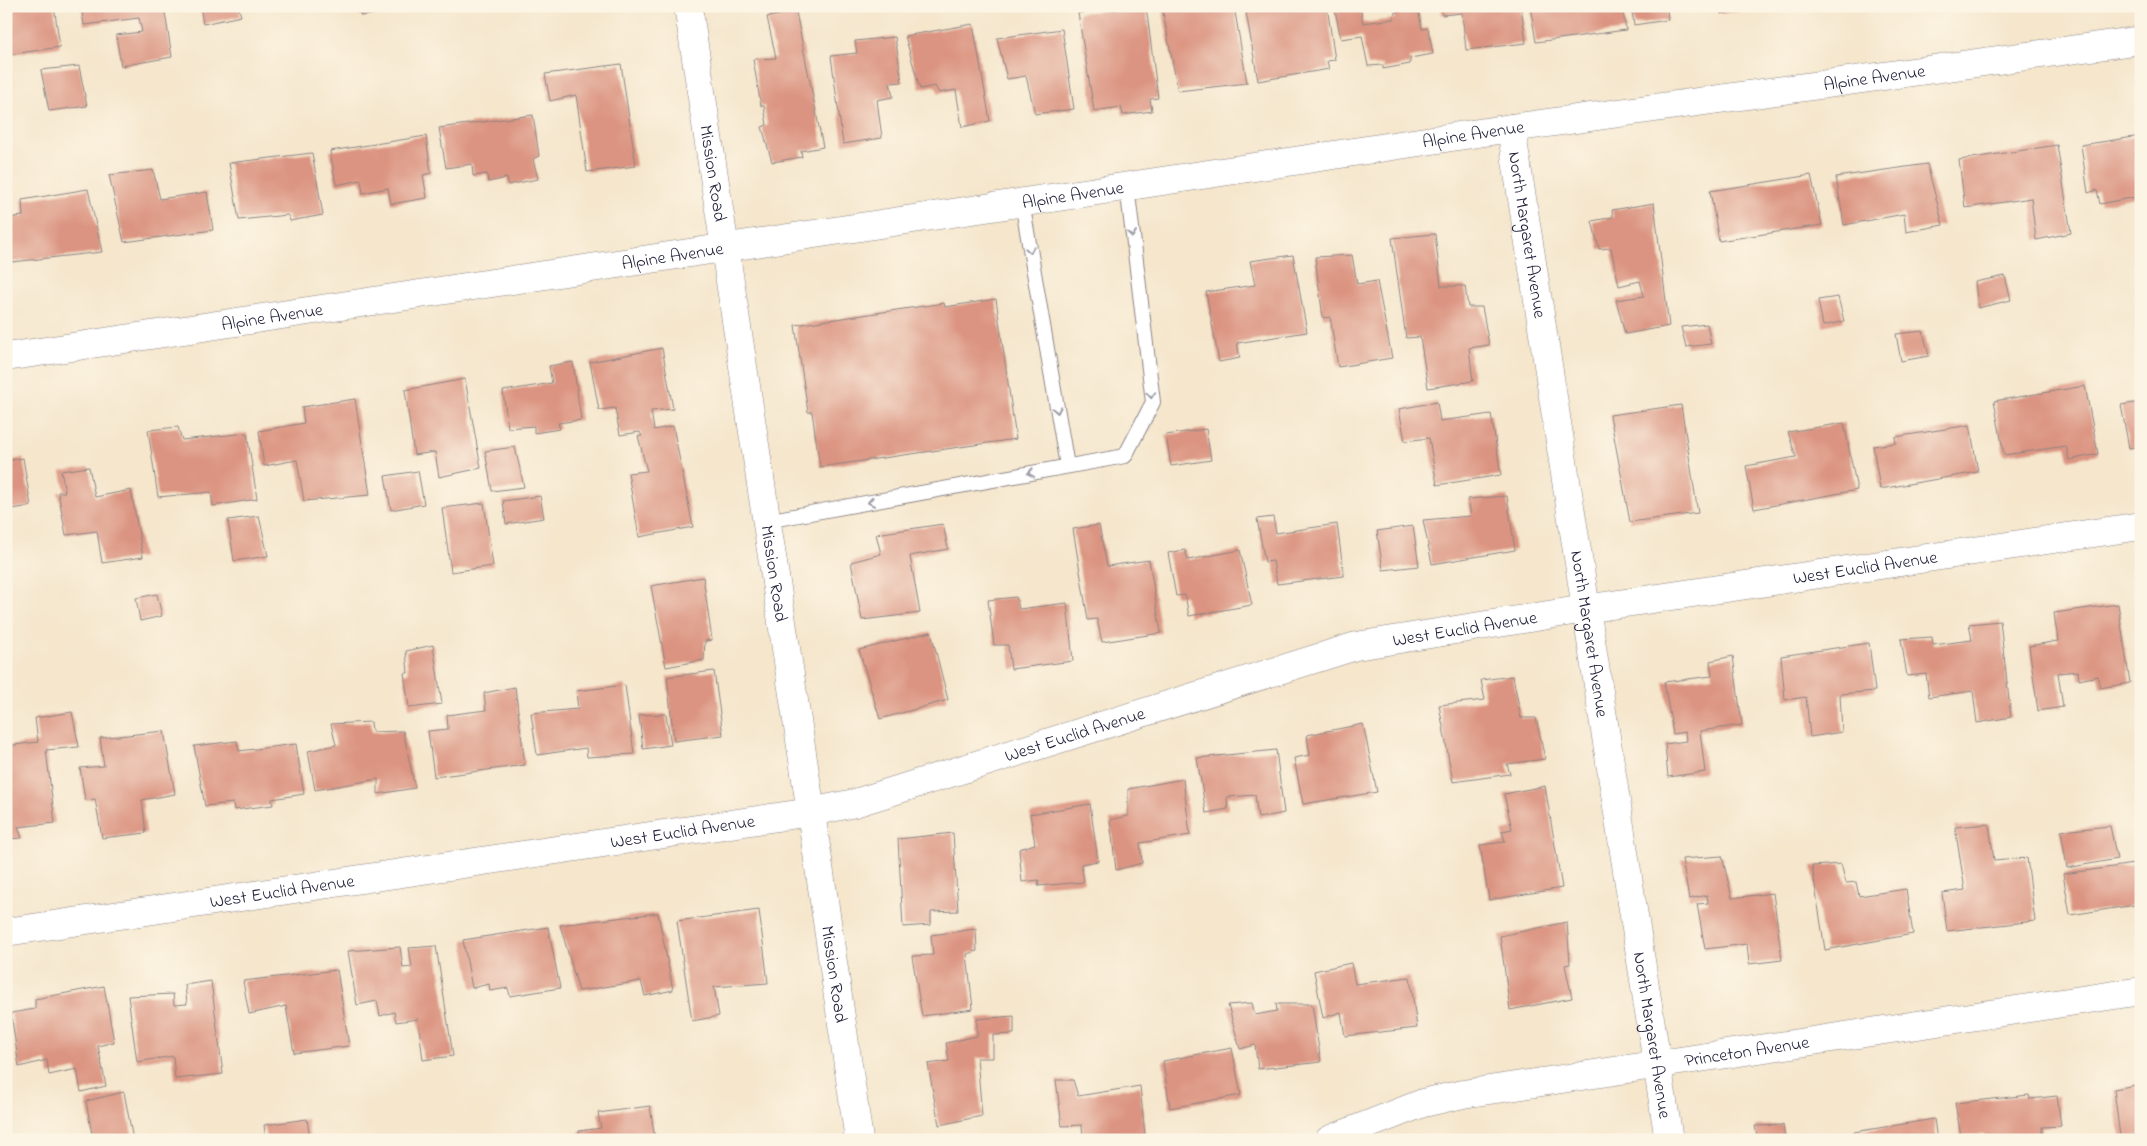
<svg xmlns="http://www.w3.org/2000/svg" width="2147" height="1146" font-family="'Indie Flower',sans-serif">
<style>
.building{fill:#db9481}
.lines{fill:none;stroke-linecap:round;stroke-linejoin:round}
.service-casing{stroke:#8c8484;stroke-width:16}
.minor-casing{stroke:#8c8484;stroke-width:29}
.tertiary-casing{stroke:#8c8484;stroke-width:29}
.service{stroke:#fff;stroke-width:14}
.minor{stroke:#fff;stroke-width:28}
.tertiary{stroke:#fff;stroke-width:28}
.oneway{stroke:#9c9ca7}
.labels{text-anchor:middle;stroke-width:5;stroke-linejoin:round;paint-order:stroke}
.street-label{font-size:18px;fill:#22223b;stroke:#fcf5e5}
</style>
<rect width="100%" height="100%" fill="#fcf5e5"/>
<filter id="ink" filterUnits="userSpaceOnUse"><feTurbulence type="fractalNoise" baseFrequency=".02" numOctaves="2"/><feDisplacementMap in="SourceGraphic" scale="10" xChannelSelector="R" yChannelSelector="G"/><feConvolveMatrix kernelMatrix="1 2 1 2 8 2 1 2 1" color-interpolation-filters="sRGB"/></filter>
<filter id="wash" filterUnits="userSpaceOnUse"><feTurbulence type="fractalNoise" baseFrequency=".0096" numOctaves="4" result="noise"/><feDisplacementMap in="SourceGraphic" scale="20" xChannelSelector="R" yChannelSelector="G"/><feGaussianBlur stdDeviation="1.12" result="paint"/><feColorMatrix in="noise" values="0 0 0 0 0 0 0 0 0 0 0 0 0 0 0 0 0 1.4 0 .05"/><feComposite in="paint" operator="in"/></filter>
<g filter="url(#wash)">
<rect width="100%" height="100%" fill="#f5e6cc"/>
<g id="blocks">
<!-- building -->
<g class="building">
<path d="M6,6h48l6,41 -54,8z"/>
<path d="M81,6h83l8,51 -51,9 -5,-31 26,-3 -3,-14 -55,7z"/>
<path d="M200,6h38l3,10 -38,8z"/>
<path d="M359,6h47l1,3 -46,7z"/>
<path d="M1119,6h27l12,92 -8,1 2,12 -29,4 -2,-8 -27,4 -16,-98 42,-4z"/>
<path d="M1168,6h66l13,77 -69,8 -16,-84z"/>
<path d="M1245,6h82l8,54 -8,1 2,8 -71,12z"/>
<path d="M1334,6h26l3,17 31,-4 1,-7 23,-3 4,20 6,-1 5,26 -23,4v6l-27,5v-4l-15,1 -6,-30 -21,3z"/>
<path d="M1441,6h80l5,37 -60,7 -4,-37 -20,2z"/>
<path d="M1530,6h92l4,24 -90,12z"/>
<path d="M1631,6h45l1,1 -10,2 1,11 -34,5z"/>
<path d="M1720,6h36v1l-35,7z"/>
<path d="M796,12l27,135 -22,4 1,6 -30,5 -10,-35 5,-2 -3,-19h-3l-8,-47 23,-1 -9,-41z"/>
<path d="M973,24l17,97 -28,6 -6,-37 -17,3 -4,-7 -15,3 -15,-53z"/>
<path d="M1062,29l12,80 -39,5 -9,-38 -19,3 -10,-41z"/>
<path d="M895,37l7,45 -12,1 3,14 -16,3 5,38 -39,6 -12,-88 26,-3 -2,-12z"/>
<path d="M621,64l15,102 -49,6 -11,-77 -26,6 -5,-27z"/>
<path d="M79,66l8,40 -38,5 -8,-41z"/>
<path d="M533,115l6,41 -6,3 5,20 -30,6 -1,-7 -19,4 -1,-8 -14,2 -1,-12 -26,4 -7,-40z"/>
<path d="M426,136l5,37 -8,2 4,23 -36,6 -3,-16 -25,5 -2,-13 -25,5 -6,-34z"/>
<path d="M2141,136v60l-41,8 -3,-14 -9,3 -7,-48z"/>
<path d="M2057,145l14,88 -35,7 -5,-42 -66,10 -6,-48z"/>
<path d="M312,153l11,62 -33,6 -2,-6 -49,5 -10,-57z"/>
<path d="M1927,164l16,61 -37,7 -2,-18 -60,11 -8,-48z"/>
<path d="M153,170l7,29 47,-7 6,38 -89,12 -15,-67z"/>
<path d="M1811,175l11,50 -103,16 -9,-50z"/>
<path d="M88,189l14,63 -90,10 -5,-44 16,-2 -1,-16z"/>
<path d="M1654,203l15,123 -44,8 -9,-34 28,-4 -4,-15 -21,5 -8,-38 -12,1 -7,-28 21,-4 -1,-7z"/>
<path d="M1435,234l6,52h24l3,21h14l7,38 -20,3 4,33 -45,7 -8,-51 -14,1 -14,-100z"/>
<path d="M1293,255l14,77 -70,11 3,15 -21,4 -13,-70 49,-7 -5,-24z"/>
<path d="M1352,255l5,29 20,-3 15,77 -54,9 -8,-50 -7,1 -8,-61z"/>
<path d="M2005,276l6,24 -33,8 -3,-26z"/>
<path d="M1838,297l6,24 -21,5 -5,-26z"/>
<path d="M996,299l20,140 -196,28 -8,-55h-4l-13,-87 149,-22 1,4z"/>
<path d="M1707,324l4,20 -25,3 -5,-20z"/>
<path d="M1923,331l6,25 -28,5 -5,-27z"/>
<path d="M662,348l11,61 -22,2 3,19 19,-4 20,101 -54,10 -11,-64 19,-2 -9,-35h4l-2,-4 -20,3 -5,-27 -16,2 -9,-48z"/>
<path d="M573,362l8,58 -23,3 2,6 -26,4v-7l-26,2 -5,-37 49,-8 -3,-17z"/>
<path d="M465,379l16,89 -42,9 -4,-25 -21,3 -9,-65z"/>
<path d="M2085,386l13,68 -29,6 -3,-14 -62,9 -10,-54z"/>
<path d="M355,399l15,96 -66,6 -7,-41 -33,6 -5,-35 45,-8 -2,-16z"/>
<path d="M1437,402l3,19 51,-7 10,61 -64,10 -8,-47 -24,3 -6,-32z"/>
<path d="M2141,402v44l-12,2 -8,-43z"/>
<path d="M1681,405l17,108 -68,9 -20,-107z"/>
<path d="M1844,423l13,67 -103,19 -8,-43 50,-9 -8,-25z"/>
<path d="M1970,425l8,47 -98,17 -7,-43 23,-3 -1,-6z"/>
<path d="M178,427l4,13 65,-7 10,66 -44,7 -2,-14 -53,5 -10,-67z"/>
<path d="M1206,429l5,31 -40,6 -5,-31z"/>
<path d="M515,447l9,40 -32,4 -7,-40z"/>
<path d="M23,458l8,48 -25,4v-49z"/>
<path d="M89,467l6,30 36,-7 12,67 -41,6 -5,-32 -31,4 -8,-43h7l-4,-21z"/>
<path d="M418,471l6,33 -33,6 -6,-34z"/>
<path d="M540,496l4,22 -38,6 -3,-23z"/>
<path d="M1507,496l8,54 -83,14 -9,-44 48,-4 -3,-17z"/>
<path d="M484,503l9,63 -42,6 -9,-64z"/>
<path d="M259,516l9,40 -34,5 -6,-41z"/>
<path d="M1273,517l3,16 61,-9 7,52 -67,8 -4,-23 -8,1 -8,-43z"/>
<path d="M943,524l5,25 -38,7 10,57 -58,7 -11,-58 30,-8 -5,-20z"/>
<path d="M1099,525l8,41 42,-6 12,73 -59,9 -5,-23 -9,1 -15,-91z"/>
<path d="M1413,526l6,40 -36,4 -6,-39z"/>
<path d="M1185,550l3,10 52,-10 12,55 -63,11 -4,-21 -9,1 -8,-43z"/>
<path d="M703,577l9,63 -7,1 -1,19 -38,7 -15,-81z"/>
<path d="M157,594l5,22 -22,5 -4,-23z"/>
<path d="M1016,597l3,12 48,-6 6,58 -62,8 -3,-24h-14l-6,-45z"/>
<path d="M2118,604l12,79 -30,5 -2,-12 -19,4 -1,-9 -20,2 5,34 -25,4 -9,-65 29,-5 -4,-28z"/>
<path d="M2000,621l11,96 -34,6 -4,-32 -44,6 -3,-23 -19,2 -6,-37 31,-2 1,8 39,-5 -3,-16z"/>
<path d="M931,632l17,68 -68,19 -21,-69z"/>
<path d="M1869,643l6,48 -35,3 2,38 -32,5 -4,-40 -21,3 -4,-44z"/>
<path d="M433,645l9,59 -33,4 -5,-35h4l-2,-22z"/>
<path d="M1733,656l9,69 -42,6 5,41 -37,5 -3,-33 21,-3 -1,-9 -12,2 -9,-52 48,-6 -2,-15z"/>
<path d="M714,671l9,64 -49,6 -7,-64z"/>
<path d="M1513,676l8,42h15l9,41 -38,5 3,10 -57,8 -14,-77 46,-5 -4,-20z"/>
<path d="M625,685l9,69 -47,3 -1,-9 -49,7 -6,-42 47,-4 -2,-18z"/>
<path d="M515,687l10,78 -91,12 -6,-46 20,-2 -1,-14 39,-5 -2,-17z"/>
<path d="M72,712l7,35 -33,3 9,73 -37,4 4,11 -16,1v-93l32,-4 -3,-24z"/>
<path d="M666,714l5,31 -28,4 -4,-34z"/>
<path d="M371,722l1,10 31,-1 12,57 -37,6v-15l-63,11 -7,-39 28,-6 -5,-21z"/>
<path d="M1363,724l14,68 -74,12 -9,-46 16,-3 -3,-20z"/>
<path d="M164,731l11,63 -33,6 4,33 -44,5 -7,-39 -10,1 -5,-32 24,-2 -4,-28z"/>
<path d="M237,741l2,10 57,-7 8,50 -32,5 1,6 -39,5 -1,-7 -28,3 -11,-60z"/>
<path d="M1276,750l8,63 -26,5 -3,-23 -28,2 1,12 -22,4 -9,-55z"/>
<path d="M1183,779l7,56 -50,8 2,20 -26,7 -6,-50 18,-4v-27z"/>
<path d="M1545,786l17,102 -73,12 -9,-55 25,-3 -3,-11 10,-2 -8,-35z"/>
<path d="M1090,804l8,57 -17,3 3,18 -46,4 1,-6 -17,2 -3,-33 16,-5 -5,-30z"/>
<path d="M1989,824l5,37 33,-3 8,63 -88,10 -5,-38 23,-3 -10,-63z"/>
<path d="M2110,826l7,33 -50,9 -6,-37z"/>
<path d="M953,833l5,78 -27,1v13l-28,2 -5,-88z"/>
<path d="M1722,856l10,42 41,-5 9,67 -33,4 -2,-20 -42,5 -8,-45 11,-1 -1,-8 -18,4 -7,-40z"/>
<path d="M2141,863v41l-71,11 -7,-41z"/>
<path d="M1841,864l5,19 10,-1 3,14 47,-7 7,45 -88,16 -13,-84z"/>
<path d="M759,910l9,73 -54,4 5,29 -27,5 -15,-100z"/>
<path d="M658,913l15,77 -28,6 -4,-15 -62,10 -19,-66z"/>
<path d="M1567,922l3,42 -5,1 7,33 -62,12 -10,-74z"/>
<path d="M548,927l12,61 -50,8 -2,-8 -18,3 -1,-7 -17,4 -9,-48z"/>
<path d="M976,929l1,22 -10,3 6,55 -51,7 -10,-60 21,-1 -2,-20z"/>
<path d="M436,946l17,110 -30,4 -5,-41 -22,3 -2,-10 -14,4 -3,-15 -20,4 -9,-54 52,-4 3,21 9,-1 -3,-19z"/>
<path d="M1351,963l4,21 55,-7 7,51 -72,8 -4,-24 -18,6 -9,-47z"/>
<path d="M337,970l12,76 -55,7 -8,-47 -37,8 -6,-33z"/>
<path d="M211,981l12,93 -48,5 -2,-23 -36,6 -9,-66 45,-2 1,11 13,-1 -2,-19z"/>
<path d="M104,986l10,56 -16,4 8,40 -25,6 -4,-23 -28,6 -2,-15 -28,7 -8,-54 24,-4v-10z"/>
<path d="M1252,1003l3,12 22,-4 -1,-7h36l9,58 -63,7 -3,-24 -15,4 -12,-44z"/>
<path d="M1014,1016v18l-21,1v23h-16l5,58 -43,9 -11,-61 21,-3 -3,-18 31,-7v-17z"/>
<path d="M1232,1048l9,47 -71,13 -7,-47z"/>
<path d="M1056,1080h17l5,16 62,-10 5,49 -24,3 1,2h-39l-1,-15 -20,1z"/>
<path d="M2141,1084v50l-21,3 -6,-48z"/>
<path d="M124,1092l9,48h-40l-7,-39z"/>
<path d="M2029,1095l1,4 27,-3 4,30 -19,1v13h-57l-1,-6 -23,2 -6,-33z"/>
<path d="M650,1106l5,34h-75l-1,-9 22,-3 -3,-15z"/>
<path d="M307,1119l3,21h-44l-2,-15z"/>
<path d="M1934,1119l3,21h-81l-2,-8z"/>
<path d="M1783,1125l2,15h-27l-3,-14z"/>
</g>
</g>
</g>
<g filter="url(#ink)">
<use href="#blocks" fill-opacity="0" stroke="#8c8484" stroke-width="1"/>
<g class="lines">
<defs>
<g id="service">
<path d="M1022,202l45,264"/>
<path d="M766,521l359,-65 28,-54 -26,-216"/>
</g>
<g id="minor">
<path id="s1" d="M688,6l123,806 48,328"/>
<path id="s2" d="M1511,128l158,1012"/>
<path id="s3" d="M6,932l805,-120 44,-9 501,-157 229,-37 556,-83"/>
<path id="s4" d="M1329,1140l94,-37 40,-9 678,-103"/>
</g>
<g id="tertiary">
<path id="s5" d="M6,357l1505,-229 630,-88"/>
</g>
</defs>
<!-- service casing -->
<use href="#service" class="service-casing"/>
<!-- minor casing -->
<use href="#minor" class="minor-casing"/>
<!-- tertiary casing -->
<use href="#tertiary" class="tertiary-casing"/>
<!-- service -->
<use href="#service" class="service"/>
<!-- minor -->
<use href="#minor" class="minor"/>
<!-- tertiary -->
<use href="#tertiary" class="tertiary"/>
</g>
<!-- one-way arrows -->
<defs><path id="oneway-chevron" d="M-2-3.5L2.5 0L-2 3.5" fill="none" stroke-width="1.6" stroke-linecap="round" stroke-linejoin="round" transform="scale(1.25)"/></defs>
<g class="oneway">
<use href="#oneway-chevron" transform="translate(1132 234) rotate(83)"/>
<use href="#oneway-chevron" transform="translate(1030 250) rotate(80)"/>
<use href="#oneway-chevron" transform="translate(1151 395) rotate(87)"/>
<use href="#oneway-chevron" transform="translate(1057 410) rotate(80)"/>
<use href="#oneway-chevron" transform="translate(1031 473) rotate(170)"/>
<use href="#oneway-chevron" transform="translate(871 502) rotate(170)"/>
</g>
</g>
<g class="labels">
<!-- street labels -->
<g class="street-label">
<text dy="6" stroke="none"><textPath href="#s5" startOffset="1889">Alpine Avenue</textPath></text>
<text dy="6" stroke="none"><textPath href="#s5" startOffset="1484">Alpine Avenue</textPath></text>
<text dy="6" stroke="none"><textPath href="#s1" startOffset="169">Mission Road</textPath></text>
<text dy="6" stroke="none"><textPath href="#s5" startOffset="1079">Alpine Avenue</textPath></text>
<text dy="6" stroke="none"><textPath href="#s2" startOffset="108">North Margaret Avenue</textPath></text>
<text dy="6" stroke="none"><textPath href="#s5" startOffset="674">Alpine Avenue</textPath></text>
<text dy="6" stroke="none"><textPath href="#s5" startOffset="269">Alpine Avenue</textPath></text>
<text dy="6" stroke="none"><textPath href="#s3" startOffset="1899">West Euclid Avenue</textPath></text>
<text dy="6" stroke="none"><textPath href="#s1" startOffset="574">Mission Road</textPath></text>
<text dy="6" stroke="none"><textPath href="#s3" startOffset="1494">West Euclid Avenue</textPath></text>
<text dy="6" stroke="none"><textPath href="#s2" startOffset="512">North Margaret Avenue</textPath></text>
<text dy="6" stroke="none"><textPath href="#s3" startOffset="1089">West Euclid Avenue</textPath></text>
<text dy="6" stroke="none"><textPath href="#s3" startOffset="684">West Euclid Avenue</textPath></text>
<text dy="6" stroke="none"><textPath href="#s3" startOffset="279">West Euclid Avenue</textPath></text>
<text dy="6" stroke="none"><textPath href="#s1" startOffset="979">Mission Road</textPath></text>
<text dy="6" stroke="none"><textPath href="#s2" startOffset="918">North Margaret Avenue</textPath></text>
<text dy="6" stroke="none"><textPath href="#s4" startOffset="429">Princeton Avenue</textPath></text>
</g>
</g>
<!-- margin -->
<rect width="2147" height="1146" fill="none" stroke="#fcf5e5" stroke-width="25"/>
</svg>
